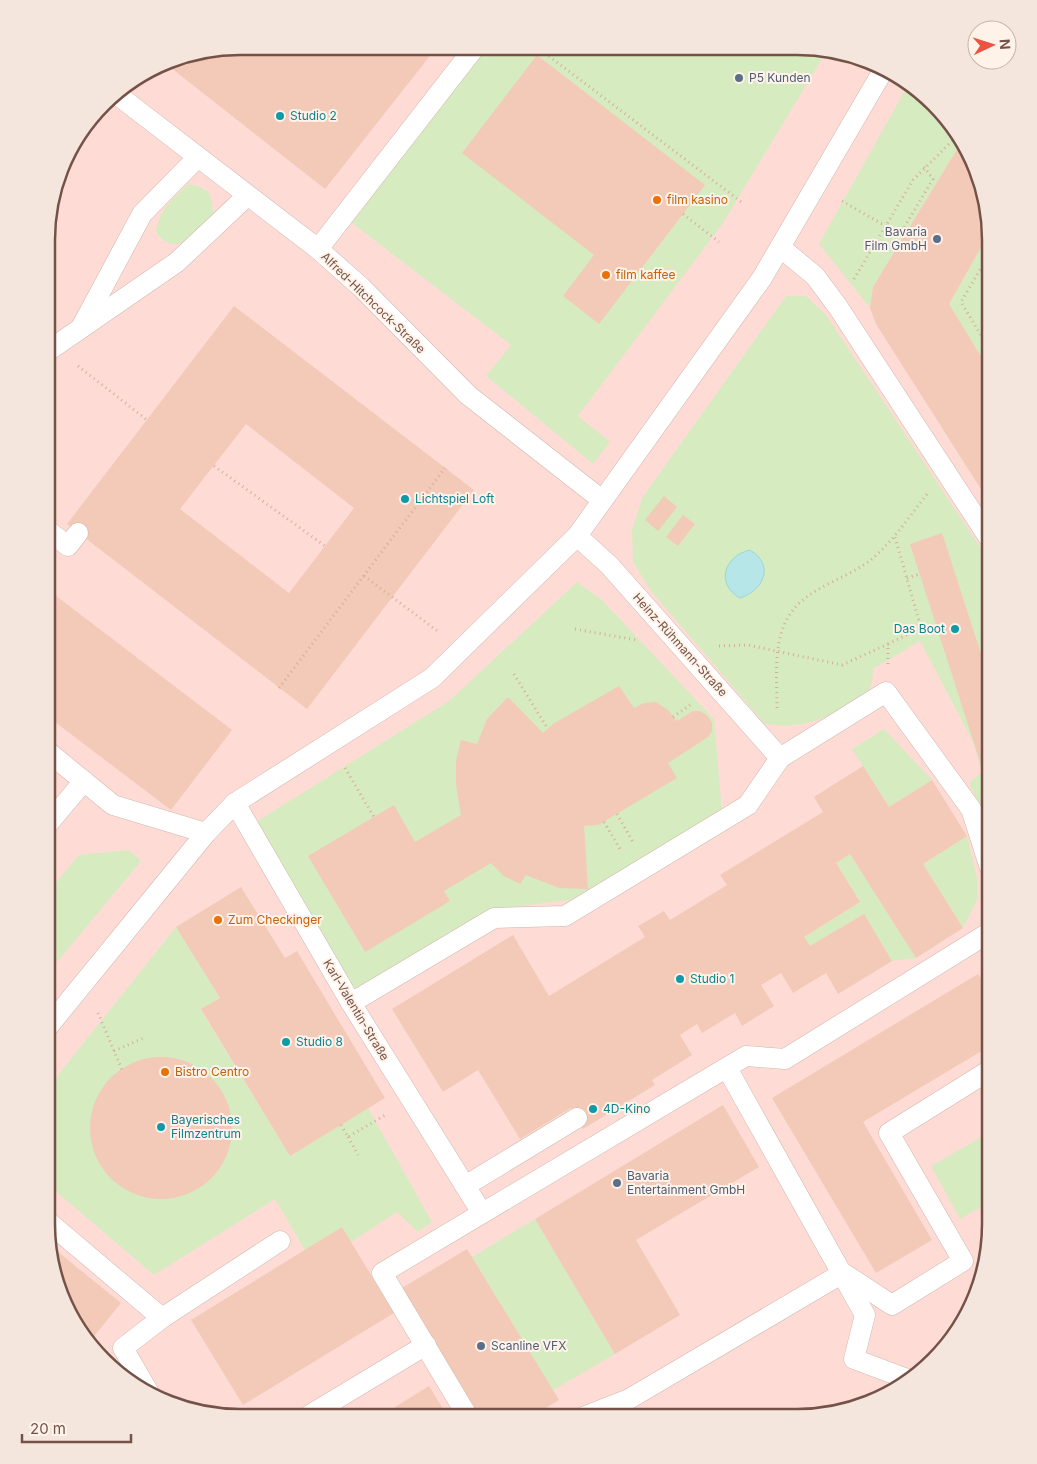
<svg xmlns="http://www.w3.org/2000/svg" width="1037" height="1464" font-family="Inter,sans-serif">
<style>
.commercial{fill:#fedcd5}
.green{fill:#d7ebc0}
.water{fill:#b6e6e7;stroke:#9bd7d9}
.building{fill:#f3c9b8;fill-rule:evenodd}
.lines{fill:none;stroke-linecap:round;stroke-linejoin:round}
.lane-casing{stroke:#d0b7ab;stroke-width:21}
.path{stroke:#d8ac9c;stroke-width:3;stroke-dasharray:1 4;stroke-linecap:butt}
.lane{stroke:#fff;stroke-width:20}
.service-dot{fill:#5c6f8a;stroke:#fff3e9;stroke-width:2}
.culture-dot{fill:#0f9aa8;stroke:#fff3e9;stroke-width:2}
.food-dot{fill:#e8710a;stroke:#fff3e9;stroke-width:2}
.labels{text-anchor:middle;stroke-width:4;stroke-linejoin:round;paint-order:stroke}
.service-label{font-size:12px;fill:#4e5e75;stroke:#fff3e9;text-anchor:start}
.culture-label{font-size:12px;fill:#0d838f;stroke:#fff3e9;text-anchor:start}
.food-label{font-size:12px;fill:#c56008;stroke:#fff3e9;text-anchor:start}
.street-label{font-size:12px;fill:#755247;stroke:#fff3e9}
.rim{fill:none;stroke:#755247;stroke-width:2.5}
</style>
<rect width="100%" height="100%" fill="#fdefe2"/>
<!-- commercial -->
<path class="commercial" d="M240,46l582,2 49,13 44,25 56,69 20,85 -1,997 -10,49 -22,46 -34,38 -42,28 -85,20 -582,-2 -49,-13 -44,-25 -56,-69 -20,-85 2,-1009 24,-71 41,-50 65,-37z"/>
<!-- green -->
<g class="green">
<path d="M486,47l342,2 -105,174 -145,193 32,26 -17,22 -107,-88 25,-31 -159,-122z"/>
<path d="M909,83l6,3 46,57 -88,144 -3,21 -51,-64z"/>
<path d="M189,184c21,5 23,9 24,30 -16,17 -36,47 -57,18 2,-21 18,-35 33,-48z"/>
<path d="M989,233l2,7v133l-42,-69z"/>
<path d="M786,296h20l20,19 164,247v240l-10,4 -11,-23 13,-11 -9,-30 -53,-101 -47,28c0,8 -1,19 -7,26 -3,4 -12,7 -17,10 -27,15 -53,26 -85,18l-113,-132 -18,-29 -1,-32 10,-32z"/>
<path d="M577,582l24,17 113,120 8,92 -144,88 -82,10 -143,86 -100,-171 196,-123z"/>
<path d="M884,729l48,51 -43,27 -37,-58z"/>
<path d="M967,836l10,41v23l-14,28 -40,-64z"/>
<path d="M129,850l12,11 -94,113v-81l32,-38z"/>
<path d="M850,854l66,104 -24,3 -28,-47 -54,32 -6,-9 56,-35 -24,-39z"/>
<path d="M176,927l44,71 -19,12 89,146 78,-48 64,114 -14,10 -21,-20 -46,30 -46,8 -30,-51 -121,76 -108,-92v-93z"/>
<path d="M990,1132v70l-30,17 -29,-53z"/>
<path d="M535,1219l80,135 -63,37 -80,-134z"/>
</g>
<!-- water -->
<path class="water" d="M750,550c25,15 14,40 -10,48 -25,-14 -16,-42 10,-48z"/>
<!-- building -->
<g class="building">
<path d="M240,46l142,1h55l-112,142 -159,-125 12,-7z"/>
<path d="M537,55l168,130 -106,139 -36,-28 31,-41 -132,-102z"/>
<path d="M83,130l6,5 -24,32 7,-23z"/>
<path d="M961,143l10,12 18,78 -40,71 42,69v132l-115,-181 -6,-16 3,-21z"/>
<path d="M234,306l240,184 -167,219 -240,-185zM246,424l108,84 -65,85 -109,-84z"/>
<path d="M664,496l13,11 -19,24 -13,-11z"/>
<path d="M683,515l12,9 -17,22 -12,-9z"/>
<path d="M942,533l49,152v111l-81,-252z"/>
<path d="M47,589l185,141 -61,80 -124,-94z"/>
<path d="M619,686l15,22 10,-5 12,-1 12,8 9,11 16,-10h7l8,5 4,7v8l-4,6 -40,26 9,15 -79,47 -14,1 4,63 -29,-1 -33,-13 -6,9 -16,-8 -13,-13 -47,28 6,10 -85,51 -57,-96 86,-51 21,37 46,-27 -5,-31v-24l5,-20 16,4 10,-25 21,-22 35,36 10,-9z"/>
<path d="M863,766l26,41 43,-27 35,56 -44,28 40,64 -47,30 -66,-104 -14,9 24,39 -56,35 6,9 54,-32 28,47 -54,33 -12,-21 -33,20 -12,-20 -20,12 13,21 -32,20 -7,-13 -33,20 -5,-9 -17,11 12,20 -40,25 3,5 -72,44 -12,-21 -51,31 -42,-69 -35,22 -51,-83 121,-74 36,61 96,-59 -7,-11 26,-15 6,9 57,-35 -7,-10 103,-63 -9,-15z"/>
<path d="M241,887l44,71 12,-7 88,147 -95,58 -89,-147 19,-11 -44,-71z"/>
<path d="M978,974l5,8 7,-5v69l-127,76 69,118 -56,33 -104,-175z"/>
<circle cx="161" cy="1128" r="71"/>
<path d="M723,1105l36,62 -123,73 44,75 -65,39 -80,-135z"/>
<path d="M342,1227l52,86 -151,92 -52,-85z"/>
<path d="M52,1247l69,56 -30,37 -25,-31z"/>
<path d="M467,1249l92,151 -28,17h-51l-78,-129z"/>
<path d="M429,1386l19,31h-47l-6,-10z"/>
</g>
<g class="lines">
<defs>
<g id="lane">
<path d="M115,93l203,156 43,38 107,108 134,105"/>
<path d="M781,248l34,28 23,31 153,234"/>
<path d="M318,249l157,-202"/>
<path d="M82,326l60,-112 55,-56"/>
<path d="M48,351l129,-89 70,-66"/>
<path d="M47,530l21,16 10,-13"/>
<path d="M577,536l32,29 171,193"/>
<path d="M47,751l66,54 93,28"/>
<path d="M235,803l116,200 131,210"/>
<path d="M47,825l37,-44"/>
<path d="M351,1003l143,-85 71,-2 183,-111 32,-47 106,-66 85,117 19,59"/>
<path d="M47,1028l159,-195 29,-30 197,-125 145,-142 185,-258 122,-209"/>
<path d="M727,1068l138,247 -11,44 56,21"/>
<path d="M465,1186l112,-68"/>
<path d="M46,1220l116,98"/>
<path d="M149,1393l-26,-45 39,-30 118,-77"/>
<path d="M308,1416l118,-71"/>
<path d="M468,1417l-86,-144 364,-217 39,3 205,-127"/>
<path d="M583,1417l46,-18 214,-126 49,32 71,-44 -74,-128 101,-63"/>
</g>
</defs>
<!-- lane casing -->
<use href="#lane" class="lane-casing"/>
<!-- path -->
<g class="path">
<path d="M537,47l207,157"/>
<path d="M842,201l61,35"/>
<path d="M683,214l36,28"/>
<path d="M904,236l-2,-5 31,-52 -9,-12"/>
<path d="M854,279l59,-99 43,-43"/>
<path d="M991,352l-30,-50 30,-51"/>
<path d="M78,366l69,54"/>
<path d="M214,466l111,80"/>
<path d="M364,576l75,56"/>
<path d="M907,578l13,-4"/>
<path d="M575,629l61,11"/>
<path d="M719,646l29,-1 94,20 46,-21"/>
<path d="M888,664v-20l33,-16 -26,-91"/>
<path d="M514,674l34,55"/>
<path d="M279,688l166,-220"/>
<path d="M777,708c0,-29 -4,-63 10,-89 17,-32 60,-39 86,-61 21,-18 37,-42 54,-64"/>
<path d="M673,717l20,-14"/>
<path d="M345,768l29,49"/>
<path d="M617,814l16,28"/>
<path d="M604,822l16,27"/>
<path d="M98,1013l24,57"/>
<path d="M114,1051l32,-14"/>
<path d="M341,1125l7,12 39,-23"/>
<path d="M348,1137l10,18"/>
</g>
<!-- lane -->
<use href="#lane" class="lane"/>
</g>
<!-- markers -->
<g class="service-dot">
<circle cx="739" cy="78" r="5"/>
<circle cx="937" cy="239" r="5"/>
<circle cx="617" cy="1183" r="5"/>
<circle cx="481" cy="1346" r="5"/>
</g>
<g class="culture-dot">
<circle cx="280" cy="116" r="5"/>
<circle cx="405" cy="499" r="5"/>
<circle cx="955" cy="629" r="5"/>
<circle cx="680" cy="979" r="5"/>
<circle cx="286" cy="1042" r="5"/>
<circle cx="593" cy="1109" r="5"/>
<circle cx="161" cy="1127" r="5"/>
</g>
<g class="food-dot">
<circle cx="657" cy="200" r="5"/>
<circle cx="606" cy="275" r="5"/>
<circle cx="218" cy="920" r="5"/>
<circle cx="165" cy="1072" r="5"/>
</g>
<g class="labels">
<!-- service labels -->
<g class="service-label">
<text x="749" y="82">P5 Kunden</text>
<text x="927" y="236" text-anchor="end">Bavaria<tspan x="927" dy="14">Film GmbH</tspan></text>
<text x="627" y="1180">Bavaria<tspan x="627" dy="14">Entertainment GmbH</tspan></text>
<text x="491" y="1350">Scanline VFX</text>
</g>
<!-- culture labels -->
<g class="culture-label">
<text x="290" y="120">Studio 2</text>
<text x="415" y="503">Lichtspiel Loft</text>
<text x="945" y="633" text-anchor="end">Das Boot</text>
<text x="690" y="983">Studio 1</text>
<text x="296" y="1046">Studio 8</text>
<text x="603" y="1113">4D-Kino</text>
<text x="171" y="1124">Bayerisches<tspan x="171" dy="14">Filmzentrum</tspan></text>
</g>
<!-- food labels -->
<g class="food-label">
<text x="667" y="204">film kasino</text>
<text x="616" y="279">film kaffee</text>
<text x="228" y="924">Zum Checkinger</text>
<text x="175" y="1076">Bistro Centro</text>
</g>
<!-- street labels -->
<g class="street-label">
<text transform="translate(373 303) rotate(44)" y="4">Alfred-Hitchcock-Straße</text>
<text transform="translate(680 645) rotate(48)" y="4">Heinz-Rühmann-Straße</text>
<text transform="translate(356 1010) rotate(59)" y="4">Karl-Valentin-Straße</text>
</g>
</g>
<!-- crop -->
<path d="M0 0H1037V1464H0ZM240 55H797A185 185 0 0 1 982 240V1224A185 185 0 0 1 797 1409H240A185 185 0 0 1 55 1224V240A185 185 0 0 1 240 55Z" fill="#f4e6dc" fill-rule="evenodd"/>
<path class="rim" d="M240 55H797A185 185 0 0 1 982 240V1224A185 185 0 0 1 797 1409H240A185 185 0 0 1 55 1224V240A185 185 0 0 1 240 55Z"/>
<!-- north arrow -->
<g transform="translate(992 45) rotate(86)"><circle r="24" fill="#fff3e9" stroke="#c8b3a8"/>
<path d="M0-4L9 19L0 12L-9 19Z" fill="#ec5342"/>
<text y="-8" font-size="14" font-weight="bold" text-anchor="middle" fill="#755247">N</text>
</g>
<!-- scale -->
<path d="M22 1434v8h109v-8" fill="none" stroke="#755247" stroke-width="2.5"/>
<text x="30" y="1434" font-size="15" fill="#755247" stroke="#fff3e9" stroke-width="4" paint-order="stroke">20 m</text>
</svg>
